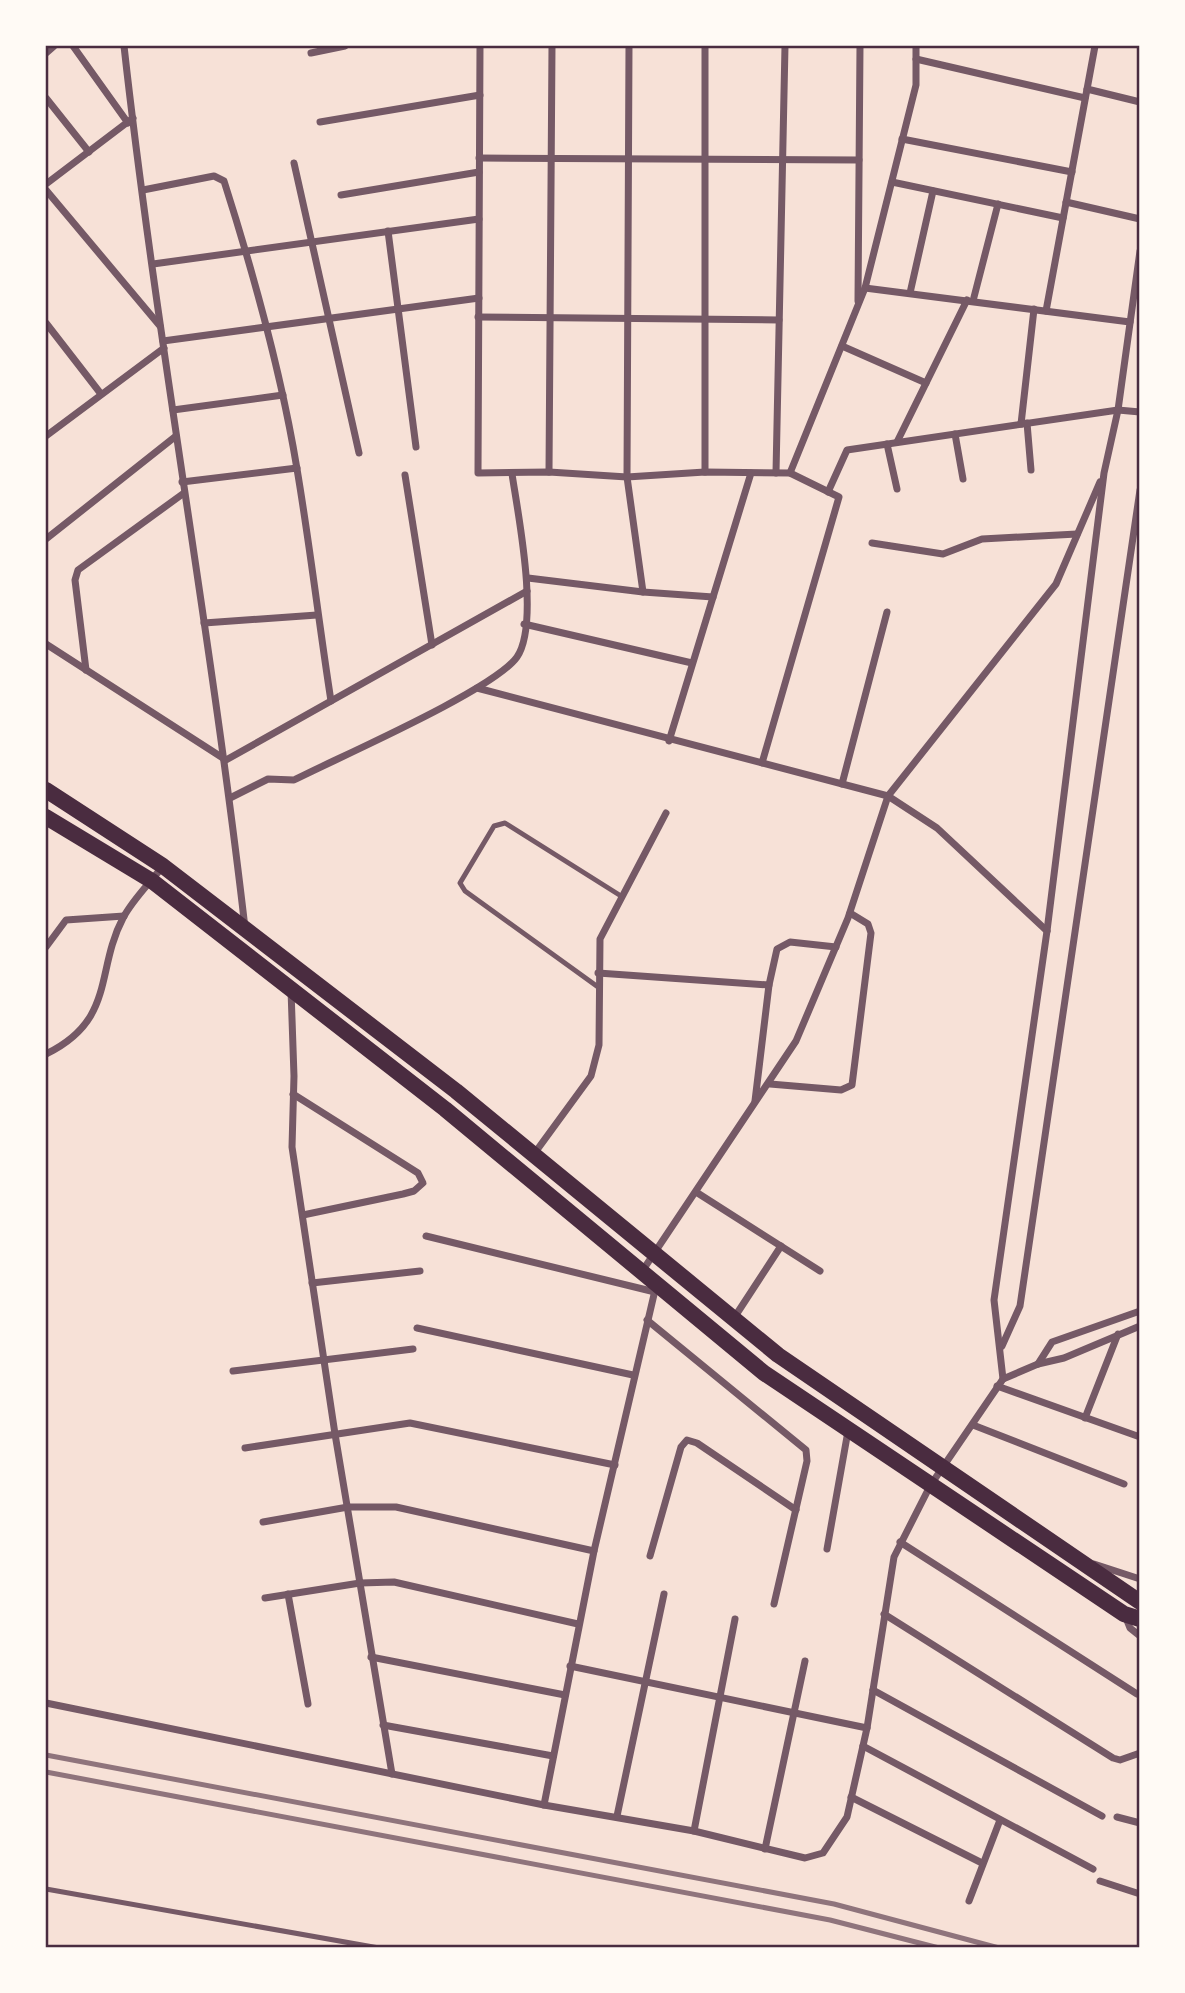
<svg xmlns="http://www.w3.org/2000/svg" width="1185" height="1993" font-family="Signika,sans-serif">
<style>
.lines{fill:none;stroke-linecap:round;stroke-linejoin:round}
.service{stroke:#755966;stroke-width:5}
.minor{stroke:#755966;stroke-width:7}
.primary{stroke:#4a2c40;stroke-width:16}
.rail{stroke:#8f747c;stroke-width:5}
.neatline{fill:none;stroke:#4a2c40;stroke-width:2.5}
</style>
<rect width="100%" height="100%" fill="#f7e1d7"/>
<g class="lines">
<!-- service -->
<g class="service">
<path d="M598,987l-133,-96 -5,-8 34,-57 11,-3 116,73"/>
<path d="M46,1889l333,59"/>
</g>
<!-- minor -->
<g class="minor">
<path d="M73,46l55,77"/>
<path d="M124,46c33,295 87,587 121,882"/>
<path d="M480,46l-2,427 71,-1 78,5 78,-5 85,1 49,24 -77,266"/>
<path d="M629,46l-2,431 16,115"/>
<path d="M46,53l8,-7"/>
<path d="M311,53l34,-7"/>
<path d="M916,59l169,39"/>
<path d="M1087,89l53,13"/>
<path d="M46,98l43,54"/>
<path d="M320,122l160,-27"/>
<path d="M902,139l170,33"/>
<path d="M479,158l380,2"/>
<path d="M294,163l65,290"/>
<path d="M892,182l171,36"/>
<path d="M46,184l87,-66"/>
<path d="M46,190l114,136"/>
<path d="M143,190l71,-14 10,5c30,94 57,190 73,288 13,77 22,155 34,232"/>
<path d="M341,195l138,-23"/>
<path d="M1066,202l74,17"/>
<path d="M388,231l28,216"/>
<path d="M153,264l326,-45"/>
<path d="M865,288l265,34"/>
<path d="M910,293l23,-102"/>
<path d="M858,301l2,-255"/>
<path d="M973,301l25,-97"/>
<path d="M1046,311l49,-265"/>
<path d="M478,317l301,3"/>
<path d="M46,323l55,71"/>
<path d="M163,341l316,-43"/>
<path d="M842,346l84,37"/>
<path d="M173,410l110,-15"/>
<path d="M1027,423l4,47"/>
<path d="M1021,424l13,-115"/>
<path d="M955,434l8,45"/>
<path d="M46,436l118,-88"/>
<path d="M897,442l70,-142"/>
<path d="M887,444l10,45"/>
<path d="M549,472l3,-426"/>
<path d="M705,472v-426"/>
<path d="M776,473l9,-427"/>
<path d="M790,473l75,-185 51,-203v-39"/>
<path d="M405,475l27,170"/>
<path d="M182,482l115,-14"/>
<path d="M828,492l19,-42 271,-40 22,2"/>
<path d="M46,539l130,-103"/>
<path d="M872,543l71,11 39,-15 95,-5"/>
<path d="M528,578l115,14 70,5"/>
<path d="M204,623l113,-8"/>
<path d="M524,624l168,39"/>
<path d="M46,644l180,116 301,-169"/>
<path d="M86,670l-11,-90 3,-10 106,-77"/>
<path d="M477,688l411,108 49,32 110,103"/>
<path d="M669,741l82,-268"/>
<path d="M842,784l45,-172"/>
<path d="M230,798l38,-19 26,1c43,-22 200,-90 223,-123 23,-34 1,-143 -5,-183"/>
<path d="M46,947l20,-27 58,-4"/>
<path d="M598,973l171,12"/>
<path d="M291,990l3,86 -2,71 43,287 57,340"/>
<path d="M46,1054c70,-34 49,-83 77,-136 10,-19 27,-35 40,-52"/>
<path d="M770,1084l71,6 11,-5 19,-152 -3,-9 -18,-11"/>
<path d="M293,1094l125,79 5,10 -9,8 -11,3 -100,21"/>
<path d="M755,1101l14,-116 8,-36 13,-7 46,5"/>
<path d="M534,1154l57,-78 8,-31 1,-106 66,-126"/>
<path d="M696,1192l124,79"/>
<path d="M426,1236l229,56"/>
<path d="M641,1273l155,-232 52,-123 40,-122 168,-212 44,-102"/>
<path d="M312,1283l108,-12"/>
<path d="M734,1318l47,-72"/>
<path d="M647,1320l159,130 1,11 -33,143"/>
<path d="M417,1328l216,47"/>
<path d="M1002,1346l18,-40 120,-816"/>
<path d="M1038,1364l14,-22 88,-31"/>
<path d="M233,1371l180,-22"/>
<path d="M1003,1379l-9,-79 53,-369 57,-458 14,-63 22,-159"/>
<path d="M997,1386l143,51"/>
<path d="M1085,1418l33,-84"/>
<path d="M973,1425l151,59"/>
<path d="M245,1448l165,-25 205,42"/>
<path d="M263,1522l85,-15h48l198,44"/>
<path d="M900,1542l237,152"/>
<path d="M827,1549l21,-118"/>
<path d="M650,1556l31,-109 6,-7 10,3 99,67"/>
<path d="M1094,1564l46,15"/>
<path d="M288,1594l20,110"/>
<path d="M265,1598l95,-15 34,-1 184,42"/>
<path d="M884,1614l229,144 7,2 20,-7"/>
<path d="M1126,1618l4,10 10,8"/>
<path d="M371,1657l194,38"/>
<path d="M570,1666l297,62"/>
<path d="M873,1690l229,126"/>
<path d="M46,1703l498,102 150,26 111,27 18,-5 24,-36 20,-89 27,-171 36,-71 73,-107 35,-15 26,-6 76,-32"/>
<path d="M383,1725l170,31"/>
<path d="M863,1746l230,123"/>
<path d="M851,1797l131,66"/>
<path d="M544,1805l50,-254 62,-265"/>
<path d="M617,1816l47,-222"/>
<path d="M1117,1817l23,6"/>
<path d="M694,1831l41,-212"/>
<path d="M765,1849l40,-188"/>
<path d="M1100,1881l40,13"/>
<path d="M969,1901l31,-81"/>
</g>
<!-- primary -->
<g class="primary">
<path d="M46,790l117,76 293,225 322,264 362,247"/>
<path d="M46,817l106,64 293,228 319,264 360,241 16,5"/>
</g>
<!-- rail -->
<g class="rail">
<path d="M46,1755l788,149 165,44"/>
<path d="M46,1772l784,148 109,28"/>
</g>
</g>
<!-- border -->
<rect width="1185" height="1993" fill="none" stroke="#fffaf5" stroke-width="94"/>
<rect x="47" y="47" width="1091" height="1899" class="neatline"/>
</svg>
